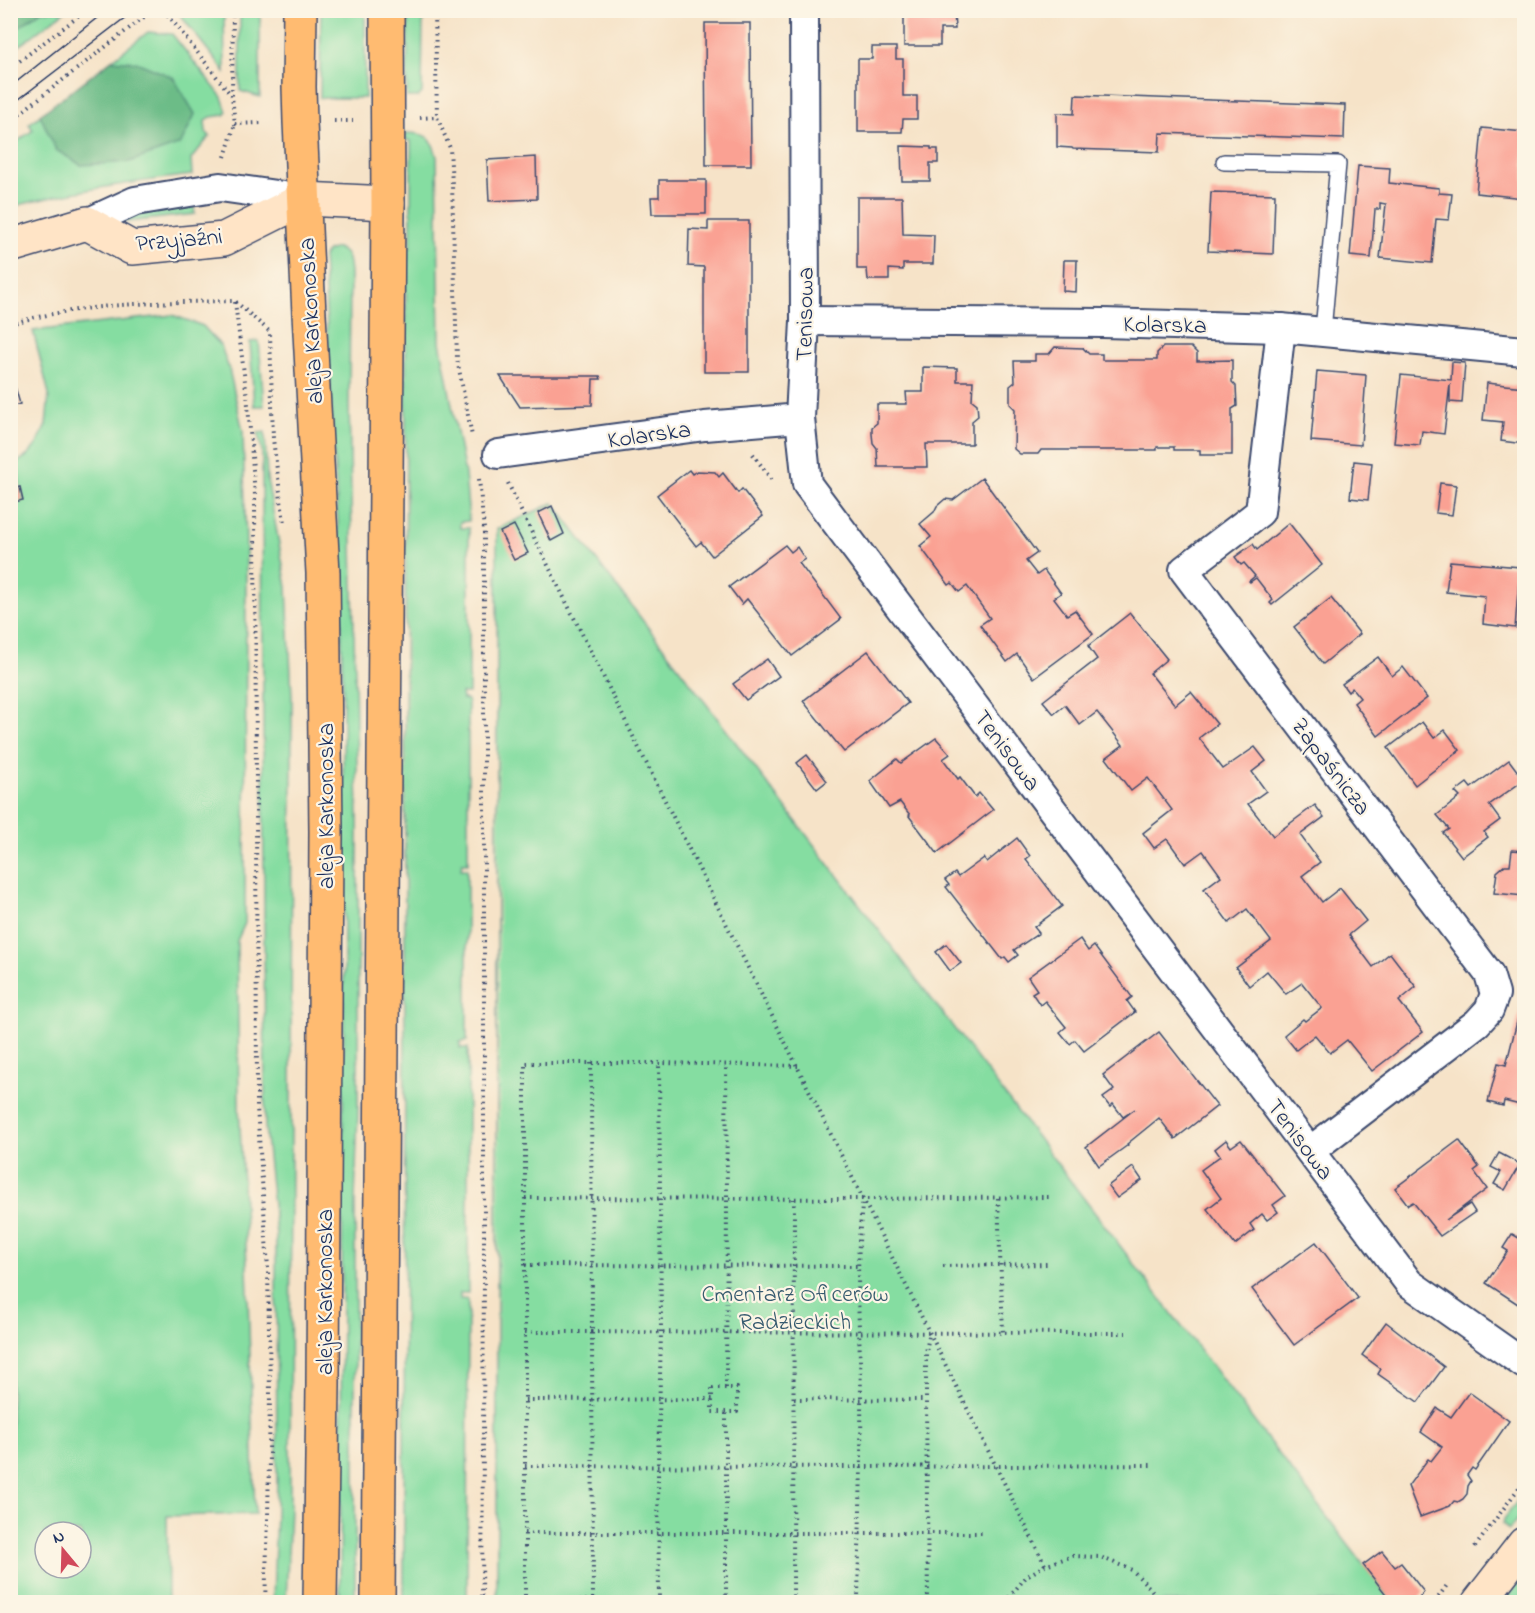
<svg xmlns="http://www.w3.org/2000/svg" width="1535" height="1613" font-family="'Indie Flower',sans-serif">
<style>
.green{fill:#85dda1;stroke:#508680;stroke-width:1.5;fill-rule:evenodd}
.forest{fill:#6cbc87;stroke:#447672;stroke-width:1.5}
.building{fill:#faa193}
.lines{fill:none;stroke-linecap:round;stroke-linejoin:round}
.lane-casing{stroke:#3c4a6e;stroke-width:18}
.street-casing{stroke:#3c4a6e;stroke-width:32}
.secondary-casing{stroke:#3c4a6e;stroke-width:36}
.primary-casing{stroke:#3c4a6e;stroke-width:36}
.path{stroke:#3c4a6e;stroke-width:4;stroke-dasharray:1.5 4.5;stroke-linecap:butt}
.lane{stroke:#fff;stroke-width:15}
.street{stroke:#fff;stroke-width:28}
.secondary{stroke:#ffe4c6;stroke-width:33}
.primary{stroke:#ffbb71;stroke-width:33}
.tram{stroke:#1b2f5e;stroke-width:1.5}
.labels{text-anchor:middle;stroke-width:4.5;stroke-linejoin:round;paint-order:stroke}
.street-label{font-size:24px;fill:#1b2f5e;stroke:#fcf5e5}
.park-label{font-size:24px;fill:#365a6f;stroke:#fcf5e5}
</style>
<rect width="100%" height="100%" fill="#fcf5e5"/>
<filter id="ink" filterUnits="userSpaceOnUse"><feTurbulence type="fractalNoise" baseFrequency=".0167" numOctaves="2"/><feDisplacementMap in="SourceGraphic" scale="12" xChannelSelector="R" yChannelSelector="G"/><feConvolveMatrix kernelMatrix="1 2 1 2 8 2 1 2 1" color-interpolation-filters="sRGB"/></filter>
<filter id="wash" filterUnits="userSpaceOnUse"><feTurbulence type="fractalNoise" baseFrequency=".008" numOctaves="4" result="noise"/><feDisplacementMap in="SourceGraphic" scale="24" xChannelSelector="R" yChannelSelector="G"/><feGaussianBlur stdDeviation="1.35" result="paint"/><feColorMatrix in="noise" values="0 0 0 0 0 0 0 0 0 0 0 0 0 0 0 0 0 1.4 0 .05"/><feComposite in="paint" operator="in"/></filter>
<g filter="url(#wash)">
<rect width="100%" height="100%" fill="#f6e3c8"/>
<!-- green -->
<g class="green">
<path d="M41,11h24l-54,41v-19z"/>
<path d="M177,11h47l1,61z"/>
<path d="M240,11h20v86l-20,-6z"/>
<path d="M321,11h44v87h-45z"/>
<path d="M408,11h15l-1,82 -4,4h-11z"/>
<path d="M148,32l24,2 50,63 5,15 -3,3 -13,2 -6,4 1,11 4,4 -19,23 1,16c-61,7 -122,16 -181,32l-1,-63 2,1 21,-15 -4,-6z"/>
<path d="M405,133c21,0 27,3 32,24l3,185 25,132 4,47 -9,1v6h9v165h-8l1,6 6,1v163h-6l-1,6h6v172l-7,1v6h8v245h-8v6h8l-1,303h-63c1,-451 4,-903 2,-1355h5v-106l-5,-1z"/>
<path d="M193,202l2,12 -68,8 -3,-2 -1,-4z"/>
<path d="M337,248c12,5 12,13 13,25l-1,131 9,412v293l-3,92v401h-15l4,-630 -1,-274 -3,-139 -17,-303 5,-5z"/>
<path d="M172,315l31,11 18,20 8,23 14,62 3,116 -1,376 -8,18 2,166 8,159 8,248 -88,2 1,86h-157v-1099l12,-3 -7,-37 11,-7 10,-12 9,-19 3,-31 -16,-63zM45,1532h36v36h-36z"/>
<path d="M259,341l5,65h-10l-4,-64z"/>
<path d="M265,432l2,47 20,108 5,110 -2,811 -4,94h-13l4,-121 -1,-246 -11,-108 -3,-659v-17l-4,-18z"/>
<path d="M553,503l839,1099h-895c2,-357 3,-715 0,-1073z"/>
<path d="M1524,1492v18l-15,20 -6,-6 1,-5z"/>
<path d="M1524,1575v18l-7,9h-13z"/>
</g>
<!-- forest -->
<g class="forest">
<path d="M11,10h30v1l-30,22z"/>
<path d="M112,60l24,2 37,15 22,37 -14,30 -52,18 -48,3 -25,-15 -16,-35z"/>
</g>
<g id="blocks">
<!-- building -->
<g class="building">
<path d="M954,11l1,18h-15v17h-36v-34z"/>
<path d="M705,23h45l1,142h-45z"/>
<path d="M872,47h24v12h7v37h14v23h-14l-1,13h-44v-73h14z"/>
<path d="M1075,95l270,10 -1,34 -184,-6 -1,19 -86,-3 -1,-1 -15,-1v-34l17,1z"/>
<path d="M1482,128l42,4v66l-48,-5z"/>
<path d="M901,146l30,1v2h7v14h-8v18h-28z"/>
<path d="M536,157l1,42 -48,2 -2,-41z"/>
<path d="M1358,166l32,2 -1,15 50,5v5l13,1 -3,26 -13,-1 -4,44 -52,-5 6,-54 -6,-1v6h-5l-4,49 -21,-2z"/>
<path d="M659,180h47v34h-54l-1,-17h8z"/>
<path d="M1211,192l64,2 -2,60 -65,-3z"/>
<path d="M857,197h45l1,37 31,1 -1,29h-30v6l-14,-1v11h-21l-1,-11h-10z"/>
<path d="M708,221h41v151h-45v-105l-16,-1 1,-37 19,1z"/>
<path d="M1064,260h13l-1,32 -13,-1z"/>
<path d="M1055,347l28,1 6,6h13v6h55v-7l6,-6h28l6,6v8l35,-1v22l4,4 1,20 -5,3v46h-32v-5h-26v-3h-17v3h-116l-3,4h-18l-6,-5 1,-40 -5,-5v-18l5,-4 -1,-21h21v-7h14z"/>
<path d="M1452,362l13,1 -3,40 -12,-1v-18l-6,50 -22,-3 -2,14 -26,-2 7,-68 50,5z"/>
<path d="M923,367l34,1v13h16l-1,19 5,4 1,12 -6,5v23h-46l1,23h-49l-1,-19 -4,-5 -1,-9v-7l5,-4v-19h30l-1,-12h17z"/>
<path d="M10,369l10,35 -10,3z"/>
<path d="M1317,371l49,4 -5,70 -50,-4z"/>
<path d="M500,376h100l1,3h-8l-1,26 -72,2z"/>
<path d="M1487,383l37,4v57l-23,-3 2,-19 -20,-2z"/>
<path d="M1354,461l18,2 -4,37 -18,-2z"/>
<path d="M689,470l3,4 5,-3 18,1 4,5 4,-4 15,20 4,-4 21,27 -51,40 -11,-14 -5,4 -39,-51z"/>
<path d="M982,478l55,75 -11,8 11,14 7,-5 17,23 -7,5 13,17 8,-5 18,24 -59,44 -17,-24 -10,8 -27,-37 10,-7 -23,-32 -8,6 -7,-9 -3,2 -29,-39 11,-9 -11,-13 14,-12 3,-6 8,-7 8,1z"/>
<path d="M1440,483l16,2 -4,30 -16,-2z"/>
<path d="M20,487l3,13 -13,3v-14z"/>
<path d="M552,506l12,28 -13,7 -13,-28z"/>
<path d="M1289,523l33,42 -50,40 -2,-2 3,-3 -17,-22 -6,4 -1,-1 6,-5 -11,-13 -3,2 -6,-8 18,-13 4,6z"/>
<path d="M514,525l14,28 -14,7 -14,-28z"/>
<path d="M785,545l6,7 6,-5 8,12 -6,4 42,56 -49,37 -45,-57 -5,5 -13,-17z"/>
<path d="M1450,561l70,6 -5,61 -32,-4 2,-28 -39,-4z"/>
<path d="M1331,598l29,36 -37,30 -29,-37z"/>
<path d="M1130,613l37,46 -17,14 25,32 16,-13 26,32 -18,14 24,31 32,-22 11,14 -14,11 14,19 -18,13 25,32 42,-31 9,12 -24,18 20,27 -18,14 20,26 18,-14 26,33 -17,14 24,32 17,-14 26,34 -17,14 24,31 -51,39 -25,-31 -17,13 -15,-18 -19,15 -12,-15 19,-16 2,2 17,-13 -20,-25 -16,11 -19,-23 -18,15 -13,-18 35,-27 -24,-32 -18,14 -25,-34 17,-13 -18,-25 -18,13 -18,-25 -13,9 -11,-15 29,-23 -24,-32 -17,13 -25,-33 17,-13 -26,-33 -17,13 -15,-20 -11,9 -11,-13 54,-42 -9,-13z"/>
<path d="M868,651l40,52 -64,49 -41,-51z"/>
<path d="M1378,657l14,19 11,-9 24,31 -49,38 -24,-33 6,-5 -8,-10 -4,4 -6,-8z"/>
<path d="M767,659l12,17 -33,24 -13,-16z"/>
<path d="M1422,722l12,16 11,-8 15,20 -45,35 -27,-37z"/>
<path d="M936,738l14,16 -7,5 15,20 2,-2 15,20 4,-4 14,17 -56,43 -28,-37 1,-1 -10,-13 -11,6 -19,-27 27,-22 4,4z"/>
<path d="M807,755l20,26 -10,8 -20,-26z"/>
<path d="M1509,760l15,20 -35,25 11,15 -16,12 4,5 -26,20 -19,-24 6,-4 -12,-14 23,-18 -5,-5 12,-9 4,5z"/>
<path d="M1017,838l13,18 -4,3 36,47 -28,21 5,6 -25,17 4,5 -9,7 -4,-5 -3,2 -56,-72 3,-2 -4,-5 10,-7 3,4 26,-19 3,4z"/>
<path d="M1512,850l12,1v45l-30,-3 3,-21 8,-7h5z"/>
<path d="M1080,939l8,12 6,-5 38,51 -5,4 8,11 -51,39 -9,-11 -5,4 -10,-12 6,-5 -21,-26 -5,4 -8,-12 5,-3 -9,-13z"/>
<path d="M946,944l15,19 -11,8 -14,-19z"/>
<path d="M1520,1010l4,1v95l-20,-5 -1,5 -15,-4 10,-39 8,2z"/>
<path d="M1159,1032l58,74 -42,33 -16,-21 -32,26 1,1 -29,21 -13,-19 49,-38 -12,8 -10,-13 -3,3 -7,-9 11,-8 -11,-15z"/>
<path d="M1226,1140l5,7 10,-7 44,56 -12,9 5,7 -11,8 -5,-6 -12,10 4,6 -19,15 -28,-36 14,-11 -20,-28 19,-14 -5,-7z"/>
<path d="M1459,1140l20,27 -5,4 13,18 -41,31 24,-16 5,8 -35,24 -27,-34 -5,3 -13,-17z"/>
<path d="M1499,1153l21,11 -15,26 -11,-6 7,-12 -10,-5z"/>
<path d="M1133,1167l9,13 -25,18 -9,-12z"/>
<path d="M1512,1234l12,7v67l-38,-25 22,-32 -5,-3z"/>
<path d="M1316,1242l42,56 -64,47 -42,-56z"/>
<path d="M1386,1322l58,45 -26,35 -40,-28 3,-5 -19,-14z"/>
<path d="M1469,1392l40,29 -34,49 -3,-2 -5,7 4,6 -3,5 -1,8 -4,5 -5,3 -4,-1 -4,5 -30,11 -12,-31 20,-27 3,2 11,-14 -21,-15 16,-24 14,9z"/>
<path d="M1382,1551l13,16 6,-4 23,29 -8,10h-24l-29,-37z"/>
</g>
</g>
</g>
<g filter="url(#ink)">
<use href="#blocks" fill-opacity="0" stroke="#3c4a6e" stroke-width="1.5"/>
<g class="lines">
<defs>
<path id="lane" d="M1224,162l114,2 -15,167"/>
<g id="street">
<path d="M804,10l1,311 -5,97 7,66 602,799 115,81"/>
<path d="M87,223l48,-22 85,-14 84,12"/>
<path d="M805,321l298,2 178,5 243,23"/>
<path d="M1281,328l-21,184 -76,58 305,404 6,20 -6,16 -12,13 -167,128"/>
<path d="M498,454l207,-28 95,-8"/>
</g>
<g id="secondary">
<path d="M10,246l77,-23 45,25 92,-9 80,-40 84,4"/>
<path d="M1479,1602l45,-58"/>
</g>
<g id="primary">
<path d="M300,10l-1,77 1,35 9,192 14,259 3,258 -3,555 -3,216"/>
<path d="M378,1602l10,-1399 -1,-193"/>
</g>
</defs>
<!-- lane casing -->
<use href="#lane" class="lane-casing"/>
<!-- street casing -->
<use href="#street" class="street-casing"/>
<!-- secondary casing -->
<use href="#secondary" class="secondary-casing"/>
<!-- primary casing -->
<use href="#primary" class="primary-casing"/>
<!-- path -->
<g class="path">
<path d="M164,10l67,85"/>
<path d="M233,10l-1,86 3,28 28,-1"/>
<path d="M435,10l2,107 13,31 2,36 5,175 15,77"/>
<path d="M10,68l77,-58"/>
<path d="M420,118l17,-1"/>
<path d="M10,121l143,-111"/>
<path d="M334,121h19"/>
<path d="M225,157l10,-33"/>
<path d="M235,302l13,103 7,90 2,612 11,161 2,126 -2,125 -3,83"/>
<path d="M10,324c73,-21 150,-22 225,-23l35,31 3,107 11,84"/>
<path d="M753,454l20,28"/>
<path d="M479,479l5,50v745l-2,328"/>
<path d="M508,483l14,30 523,1052"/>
<path d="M591,1063l2,537"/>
<path d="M798,1066l-139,-3h-134v537l403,1"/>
<path d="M525,1198l338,1 188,-2"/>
<path d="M998,1198l5,135"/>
<path d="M525,1265l334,1"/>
<path d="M943,1266l104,-2"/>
<path d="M525,1332l601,1"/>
<rect x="712" y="1388" width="25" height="24"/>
<path d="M726,1388l1,-189 -1,-134"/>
<path d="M794,1399l132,1"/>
<path d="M525,1400l188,-1"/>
<path d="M525,1466l335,1 292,-2"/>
<path d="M524,1533h459"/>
<path d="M1475,1547l49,-66"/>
<path d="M726,1601v-189"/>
<path d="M858,1601c1,-68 4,-137 3,-205 -1,-63 -7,-134 2,-196"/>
<path d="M659,1602l-1,-135 3,-136 -2,-268"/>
<path d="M793,1602l1,-403"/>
<path d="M928,1602l-2,-202v-47l3,-19"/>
<path d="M1005,1602l21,-25 19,-12 28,-9 27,1 32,13 19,19 8,13"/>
<path d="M1435,1602l12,-17"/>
</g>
<!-- lane -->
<use href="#lane" class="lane"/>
<!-- street -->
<use href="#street" class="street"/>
<!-- secondary -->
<use href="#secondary" class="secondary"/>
<!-- primary -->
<use href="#primary" class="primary"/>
<!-- tram -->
<g class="tram">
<path d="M10,87l97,-77"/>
<path d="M10,106l125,-96"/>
</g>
</g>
</g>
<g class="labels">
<!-- street labels -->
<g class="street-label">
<text transform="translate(179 239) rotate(-5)" y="8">Przyjaźni</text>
<text transform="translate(804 314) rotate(-89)" y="8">Tenisowa</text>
<text transform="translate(310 321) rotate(-93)" y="8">aleja Karkonoska</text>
<text transform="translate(1165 324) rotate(1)" y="8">Kolarska</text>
<text transform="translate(649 434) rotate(-8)" y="8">Kolarska</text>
<text transform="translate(1008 750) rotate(53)" y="8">Tenisowa</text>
<text transform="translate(1332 766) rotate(53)" y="8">Zapaśnicza</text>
<text transform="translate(325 806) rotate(-90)" y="8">aleja Karkonoska</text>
<text transform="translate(1301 1139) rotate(53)" y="8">Tenisowa</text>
<text transform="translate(324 1292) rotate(-90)" y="8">aleja Karkonoska</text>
</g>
<!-- park labels -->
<g class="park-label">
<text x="795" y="1301">Cmentarz Oficerów<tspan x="795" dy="28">Radzieckich</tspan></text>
</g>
</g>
<!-- margin -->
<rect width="1535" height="1613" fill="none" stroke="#fcf5e5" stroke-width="36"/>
<!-- north arrow -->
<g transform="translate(63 1550) rotate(341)"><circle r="28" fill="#fcf5e5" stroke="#a2a6af" stroke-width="1.5"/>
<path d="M0-4.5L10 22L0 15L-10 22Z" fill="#d1495b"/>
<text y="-9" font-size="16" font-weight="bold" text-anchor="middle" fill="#1b2f5e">N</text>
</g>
</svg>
